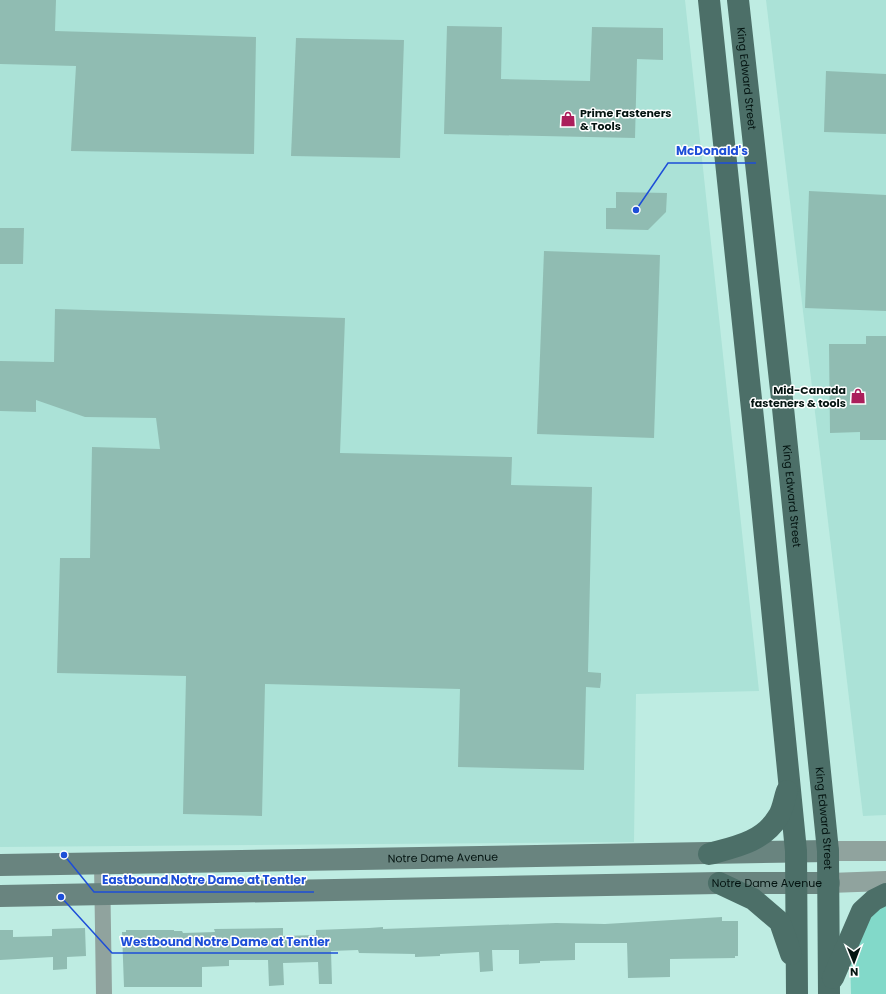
<svg xmlns="http://www.w3.org/2000/svg" width="886" height="994" font-family="Poppins,sans-serif">
<style>
.built{fill:#abe2d7}
.green{fill:#82d9c9}
.building{fill:#90bcb2}
.lines{fill:none;stroke-linecap:round;stroke-linejoin:round}
.minor{stroke:#90a39e;stroke-width:16}
.tertiary{stroke:#90a39e;stroke-width:20}
.secondary{stroke:#69847f;stroke-width:22}
.primary{stroke:#4c6f68;stroke-width:22}
.labels{text-anchor:middle;stroke-width:3;stroke-linejoin:round;paint-order:stroke}
.street-label{font-size:11px;fill:#041411;stroke:#fff}
.poi-label{font-size:11px;font-weight:bold;fill:#041411;stroke:#fff;text-anchor:start}
.leader{fill:none;stroke:#1d4ed8;stroke-width:1.5}
.callout-dot{fill:#1d4ed8;stroke:#fff;stroke-width:1.5}
.callout-label{font-size:12px;text-anchor:middle;font-weight:bold;fill:#1d4ed8;stroke:#fff;stroke-width:3;stroke-linejoin:round;paint-order:stroke}
</style>
<rect width="100%" height="100%" fill="#beece2"/>
<!-- built -->
<g class="built">
<path d="M0,0h685l74,691 -123,3 -2,148 -634,5z"/>
<path d="M766,0h120v815l-23,1z"/>
</g>
<!-- green -->
<path class="green" d="M886,903v91h-35l-2,-76z"/>
<!-- building -->
<g class="building">
<path d="M0,0h56l-1,31 201,6 -2,117 -183,-3 5,-85 -76,-2z"/>
<path d="M447,26l55,1 -1,52 89,2 2,-54 71,1v32l-26,-1 -2,79 -191,-4z"/>
<path d="M296,38l108,2 -4,118 -109,-2z"/>
<path d="M826,71l60,3v60l-62,-2z"/>
<path d="M809,191l77,4v116l-81,-3z"/>
<path d="M616,192l51,1 -1,19 -18,18 -42,-1v-21h10z"/>
<path d="M0,228h24l-1,36h-23z"/>
<path d="M544,251l116,4 -6,183 -117,-4z"/>
<path d="M55,309l290,9 -5,135 172,4 -1,28 81,2 -4,185 13,1v7l-1,8 -14,-1 -2,83 -126,-3 2,-78 -195,-5 -3,132 -79,-2 3,-138 -129,-3 3,-115h30l2,-111 68,2 -4,-31 -71,-1 -49,-17v12l-36,-1v-50l54,1z"/>
<path d="M866,336h20v104h-26v-8l-30,1 -1,-89h37z"/>
<path d="M722,917v4h16v35h-3v2l-65,1v18l-42,1 -1,-35h-52v17l-35,1v2l-21,1v-14h-27l1,21 -13,1 -1,-20 -39,2v2l-25,1v-3l-56,-1 -1,-3 -27,1 1,33h-13l-1,-22 -35,1 1,22 -15,1 -1,-26h-39v6l-27,1v20h-78l-2,-55h4v-2h48v1h8l1,2 32,-1 -1,-3 69,-1v8l33,-1v-5l53,-2 14,-1v2l173,-6 49,1z"/>
<path d="M85,928l1,28 -19,1v12l-14,1v-13l-53,3v-30h13v7l39,-1v-7z"/>
</g>
<g class="lines">
<!-- minor -->
<path class="minor" d="M102,864l2,130"/>
<!-- tertiary -->
<g class="tertiary">
<path d="M828,851h58"/>
<path d="M829,883l57,-2"/>
</g>
<!-- secondary -->
<g class="secondary">
<path id="s1" d="M0,865l828,-14"/>
<path id="s2" d="M0,896l719,-13h110"/>
</g>
<!-- primary -->
<g class="primary">
<path d="M709,0l49,466 38,385 1,143"/>
<path id="s3" d="M738,0l45,408 45,443 1,143"/>
<path d="M709,854c26,-7 54,-12 69,-37 5,-7 6,-18 9,-26"/>
<path d="M719,883l34,16 27,23 11,32"/>
<path d="M833,978l29,-67 12,-11 12,-6"/>
</g>
</g>
<!-- icons -->
<defs>
<symbol id="shop-bare" viewBox="-9 -9 18 18"><path d="M-5-2.5h2.3a2.7 3.5 0 0 1 5.4 0H5L5.5 6h-11ZM-1.5-2.5h3a1.5 2.3 0 0 0-3 0Z" fill="#ab1e5b" stroke="#fff" stroke-width="2.5" paint-order="stroke"/></symbol>
</defs>
<g fill-rule="evenodd">
<use href="#shop-bare" x="557" y="108" width="22" height="22"/>
<use href="#shop-bare" x="847" y="385" width="22" height="22"/>
</g>
<g class="labels">
<!-- street labels -->
<g class="street-label">
<text dy="4" stroke="none"><textPath href="#s3" startOffset="79">King Edward Street</textPath></text>
<text dy="4" stroke="none"><textPath href="#s3" startOffset="499">King Edward Street</textPath></text>
<text dy="4" stroke="none"><textPath href="#s3" startOffset="823">King Edward Street</textPath></text>
<text dy="4" stroke="none"><textPath href="#s1" startOffset="443">Notre Dame Avenue</textPath></text>
<text dy="4" stroke="none"><textPath href="#s2" startOffset="767">Notre Dame Avenue</textPath></text>
</g>
<!-- poi labels -->
<g class="poi-label">
<text x="580" y="117">Prime Fasteners<tspan x="580" dy="13">&amp; Tools</tspan></text>
<text x="846" y="394" text-anchor="end">Mid-Canada<tspan x="846" dy="13">fasteners &amp; tools</tspan></text>
</g>
</g>
<!-- callouts -->
<path class="leader" d="M636 210L668 163H756M64 855L94 892H314M61 897L112 953H338"/>
<g class="callout-dot">
<circle cx="636" cy="210" r="4"/>
<circle cx="64" cy="855" r="4"/>
<circle cx="61" cy="897" r="4"/>
</g>
<g class="callout-label">
<text x="712" y="155">McDonald's</text>
<text x="204" y="884">Eastbound Notre Dame at Tentler</text>
<text x="225" y="946">Westbound Notre Dame at Tentler</text>
</g>
<!-- north arrow -->
<g transform="translate(854 962) rotate(179)" stroke="#ffffff" stroke-width="3" paint-order="stroke">
<path d="M0-3L7 15L0 10L-7 15Z" fill="#041411"/>
<text y="-6" font-size="11" font-weight="bold" text-anchor="middle" fill="#041411">N</text>
</g>
</svg>
